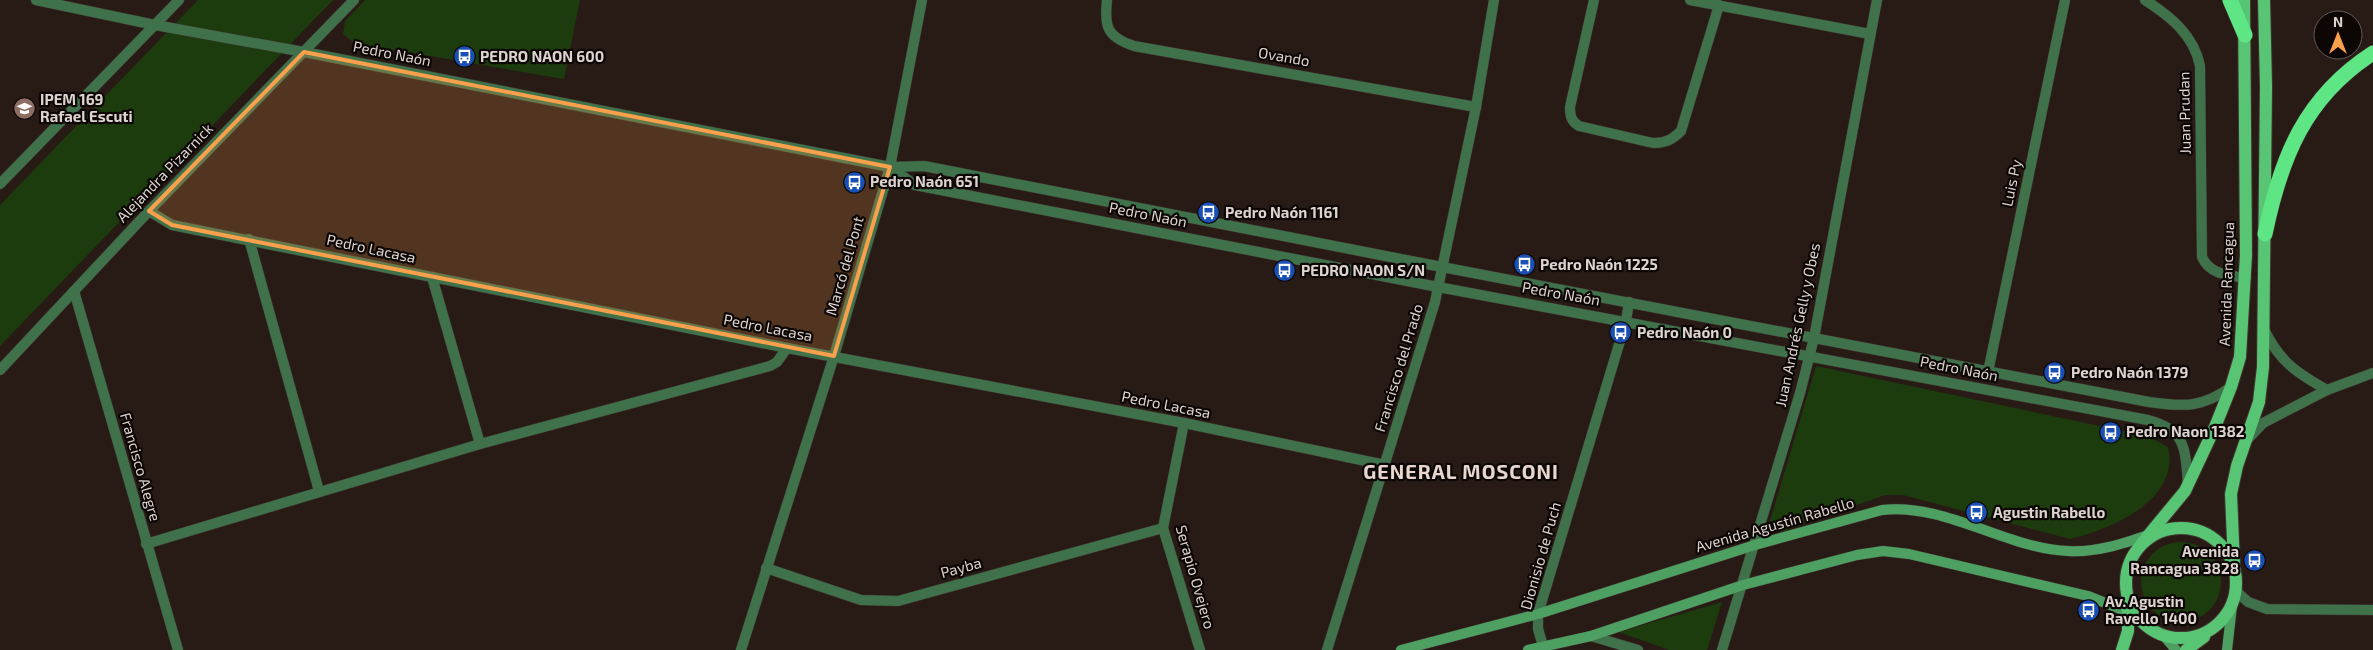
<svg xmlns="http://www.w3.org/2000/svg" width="2373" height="650" font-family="'Exo 2',sans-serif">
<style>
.green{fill:#1c3c0d}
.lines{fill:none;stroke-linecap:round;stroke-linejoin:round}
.street-casing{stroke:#413530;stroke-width:11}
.secondary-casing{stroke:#413530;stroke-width:11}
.primary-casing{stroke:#413530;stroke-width:14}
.highway-casing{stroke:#413530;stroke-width:16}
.street{stroke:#3f714b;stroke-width:10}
.secondary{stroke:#4ea062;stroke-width:10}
.primary{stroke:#57c574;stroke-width:12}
.highway{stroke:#5ee685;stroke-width:15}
.marked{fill:#f9a04d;fill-opacity:0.2;stroke:#f9a04d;stroke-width:4;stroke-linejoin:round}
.labels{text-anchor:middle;stroke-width:4.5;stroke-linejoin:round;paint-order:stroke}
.street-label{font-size:15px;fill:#ddd3d0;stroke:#0c0705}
.poi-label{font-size:15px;font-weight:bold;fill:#ddd3d0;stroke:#0c0705;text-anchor:start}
.district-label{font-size:20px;font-weight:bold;letter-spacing:1px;fill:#e8d6cf;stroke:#0c0705}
</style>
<rect width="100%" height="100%" fill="#281b16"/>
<!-- green -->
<g class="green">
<path d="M198,0h135l-333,346v-141z"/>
<path d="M365,0h215l-16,79 -210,-36 -11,-9 2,-13z"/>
<path d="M1816,366l331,70 21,11c12,53 -56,82 -98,92l-167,-44h-18l-104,37 -7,-5 -4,-6z"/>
<circle cx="2181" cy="582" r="40"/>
<path d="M1722,602l-15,48h-38l-50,-18z"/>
</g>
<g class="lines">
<defs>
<g id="street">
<path d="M36,0l119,25 149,27 586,115 34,-1 518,101 707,135c35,5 53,6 82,-15"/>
<path d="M1107,0c-3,27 0,37 27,46l342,61"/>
<path d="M1594,0l-24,107c0,9 1,14 9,19l74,17c12,0 19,-3 28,-12l38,-126"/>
<path d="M1690,0l180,34"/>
<path d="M2145,0c25,16 49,35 55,66l2,191c8,18 27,18 44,21"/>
<path d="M890,167l25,18 523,102 710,133c39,10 37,30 40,64"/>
<path d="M0,184l179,-184"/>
<path d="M149,211l23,14 615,123 397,75 201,42"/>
<path d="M249,239l70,252"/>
<path d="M432,277l48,167"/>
<path d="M74,291l104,359"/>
<path d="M2265,331c15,31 32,42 62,59"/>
<path d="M0,370l149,-159 205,-211"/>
<path d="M1988,372l77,-372"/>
<path d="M1184,423l-21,105 37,122"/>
<path d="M2246,441l17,-18 64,-33 46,-17"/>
<path d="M146,544l334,-100 290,-78 7,-4 10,-14"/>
<path d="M766,568l95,32 37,1 265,-73"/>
<path d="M2236,591l12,11 19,7 106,1"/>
<path d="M1591,636l47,14"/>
<path d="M1543,646l-5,-17v-15l88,-293 3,-19"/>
<path d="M741,650l93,-294 56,-189 32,-167"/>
<path d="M1327,650l108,-348 41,-195 18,-107"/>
<path d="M1722,650l78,-257 14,-55 63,-338"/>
</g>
<g id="secondary">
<path d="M2164,636l12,14"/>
<path d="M1401,650l137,-36 217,-69 127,-35c65,-7 122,38 186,41 32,2 62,-10 92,-20"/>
<path d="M1528,650l63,-14 152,-51 114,-30 26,-4 26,3 179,42 30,12 26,16"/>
<path d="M2227,650l5,-44"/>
</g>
<g id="primary">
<circle cx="2181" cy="583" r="55"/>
<path d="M2142,543l43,-52 30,-64 16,-40 9,-30 6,-102 -2,-255"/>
<path d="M2234,564l-3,-70 6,-28 22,-64 4,-35 3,-281 -2,-86"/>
<path d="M2122,650l6,-19v-30"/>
<path d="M2186,650l18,-13"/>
</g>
<g id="highway">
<path d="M2230,0l15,35"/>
<path d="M2265,234c16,-77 40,-137 108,-181"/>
</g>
</defs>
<!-- street casing -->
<use href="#street" class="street-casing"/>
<!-- secondary casing -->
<use href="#secondary" class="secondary-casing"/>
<!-- primary casing -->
<use href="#primary" class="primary-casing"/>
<!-- highway casing -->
<use href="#highway" class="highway-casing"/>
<!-- street -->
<use href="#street" class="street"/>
<!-- secondary -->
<use href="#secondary" class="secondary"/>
<!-- primary -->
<use href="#primary" class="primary"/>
<!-- highway -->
<use href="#highway" class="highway"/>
</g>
<!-- marked area -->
<path class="marked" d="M304,52l586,115 -56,189 -662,-131 -23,-14z"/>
<!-- icons -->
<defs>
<symbol id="bus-disc" viewBox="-11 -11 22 22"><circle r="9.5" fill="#1a4fb4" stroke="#0c0705"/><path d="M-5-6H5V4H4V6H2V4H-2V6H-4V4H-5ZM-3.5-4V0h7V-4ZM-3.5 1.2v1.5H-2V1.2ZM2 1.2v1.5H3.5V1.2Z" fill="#fff"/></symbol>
<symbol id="school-disc" viewBox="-11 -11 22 22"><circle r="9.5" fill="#8d6e63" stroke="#0c0705"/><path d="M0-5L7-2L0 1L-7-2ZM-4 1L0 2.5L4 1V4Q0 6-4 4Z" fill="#fff"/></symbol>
</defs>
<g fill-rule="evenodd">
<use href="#bus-disc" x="452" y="44" width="25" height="25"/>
<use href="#school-disc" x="12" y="96" width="25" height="25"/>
<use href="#bus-disc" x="842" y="170" width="25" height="25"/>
<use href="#bus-disc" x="1196" y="200" width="25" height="25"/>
<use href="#bus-disc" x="1512" y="252" width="25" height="25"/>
<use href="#bus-disc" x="1272" y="258" width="25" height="25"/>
<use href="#bus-disc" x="1608" y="320" width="25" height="25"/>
<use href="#bus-disc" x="2042" y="360" width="25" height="25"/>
<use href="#bus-disc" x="2098" y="420" width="25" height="25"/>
<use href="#bus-disc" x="1964" y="500" width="25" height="25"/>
<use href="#bus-disc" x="2242" y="548" width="25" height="25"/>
<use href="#bus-disc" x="2076" y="598" width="25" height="25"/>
</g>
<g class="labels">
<!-- street labels -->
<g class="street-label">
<text transform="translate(392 54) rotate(11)" y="5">Pedro Naón</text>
<text transform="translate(1284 57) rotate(10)" y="5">Ovando</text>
<text transform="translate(2185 113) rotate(-91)" y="5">Juan Prudan</text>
<text transform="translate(165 173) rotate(-46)" y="5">Alejandra Pizarnick</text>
<text transform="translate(2012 183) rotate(-78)" y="5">Luis Py</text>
<text transform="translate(1148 215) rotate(11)" y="5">Pedro Naón</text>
<text transform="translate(371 249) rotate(12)" y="5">Pedro Lacasa</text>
<text transform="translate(845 266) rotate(-74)" y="5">Marcó del Pont</text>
<text transform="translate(2227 284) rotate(-88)" y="5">Avenida Rancagua</text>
<text transform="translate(1561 294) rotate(10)" y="5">Pedro Naón</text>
<text transform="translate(1798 325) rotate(-78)" y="5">Juan Andrés Gelly y Obes</text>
<text transform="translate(768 328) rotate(11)" y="5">Pedro Lacasa</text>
<text transform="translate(1399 368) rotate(-73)" y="5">Francisco del Prado</text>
<text transform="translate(1959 369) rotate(11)" y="5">Pedro Naón</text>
<text transform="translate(1166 405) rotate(11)" y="5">Pedro Lacasa</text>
<text transform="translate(140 467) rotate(74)" y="5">Francisco Alegre</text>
<text transform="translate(1775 525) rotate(-16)" y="5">Avenida Agustín Rabello</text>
<text transform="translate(1541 556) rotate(-74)" y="5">Dionisio de Puch</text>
<text transform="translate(961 568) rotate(-15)" y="5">Payba</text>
<text transform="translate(1195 577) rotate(74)" y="5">Serapio Ovejero</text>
</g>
<!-- poi labels -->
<g class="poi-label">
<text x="480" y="62">PEDRO NAON 600</text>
<text x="40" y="105">IPEM 169<tspan x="40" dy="17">Rafael Escuti</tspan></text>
<text x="870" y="187">Pedro Naón 651</text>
<text x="1225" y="218">Pedro Naón 1161</text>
<text x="1540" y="270">Pedro Naón 1225</text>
<text x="1301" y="276">PEDRO NAON S/N</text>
<text x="1637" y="338">Pedro Naón 0</text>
<text x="2071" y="378">Pedro Naón 1379</text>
<text x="2126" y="437">Pedro Naon 1382</text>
<text x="1993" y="518">Agustin Rabello</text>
<text x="2239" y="557" text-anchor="end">Avenida<tspan x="2239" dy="17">Rancagua 3828</tspan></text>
<text x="2105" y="607">Av. Agustin<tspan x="2105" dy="17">Ravello 1400</tspan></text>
</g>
<!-- district labels -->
<g class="district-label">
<text x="1461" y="479">GENERAL MOSCONI</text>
</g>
</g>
<!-- north arrow -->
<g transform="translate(2338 35)"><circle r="24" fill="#0c0705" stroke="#605956"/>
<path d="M0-4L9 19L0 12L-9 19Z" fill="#f9a04d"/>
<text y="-8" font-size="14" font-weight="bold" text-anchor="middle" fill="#ddd3d0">N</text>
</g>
</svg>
